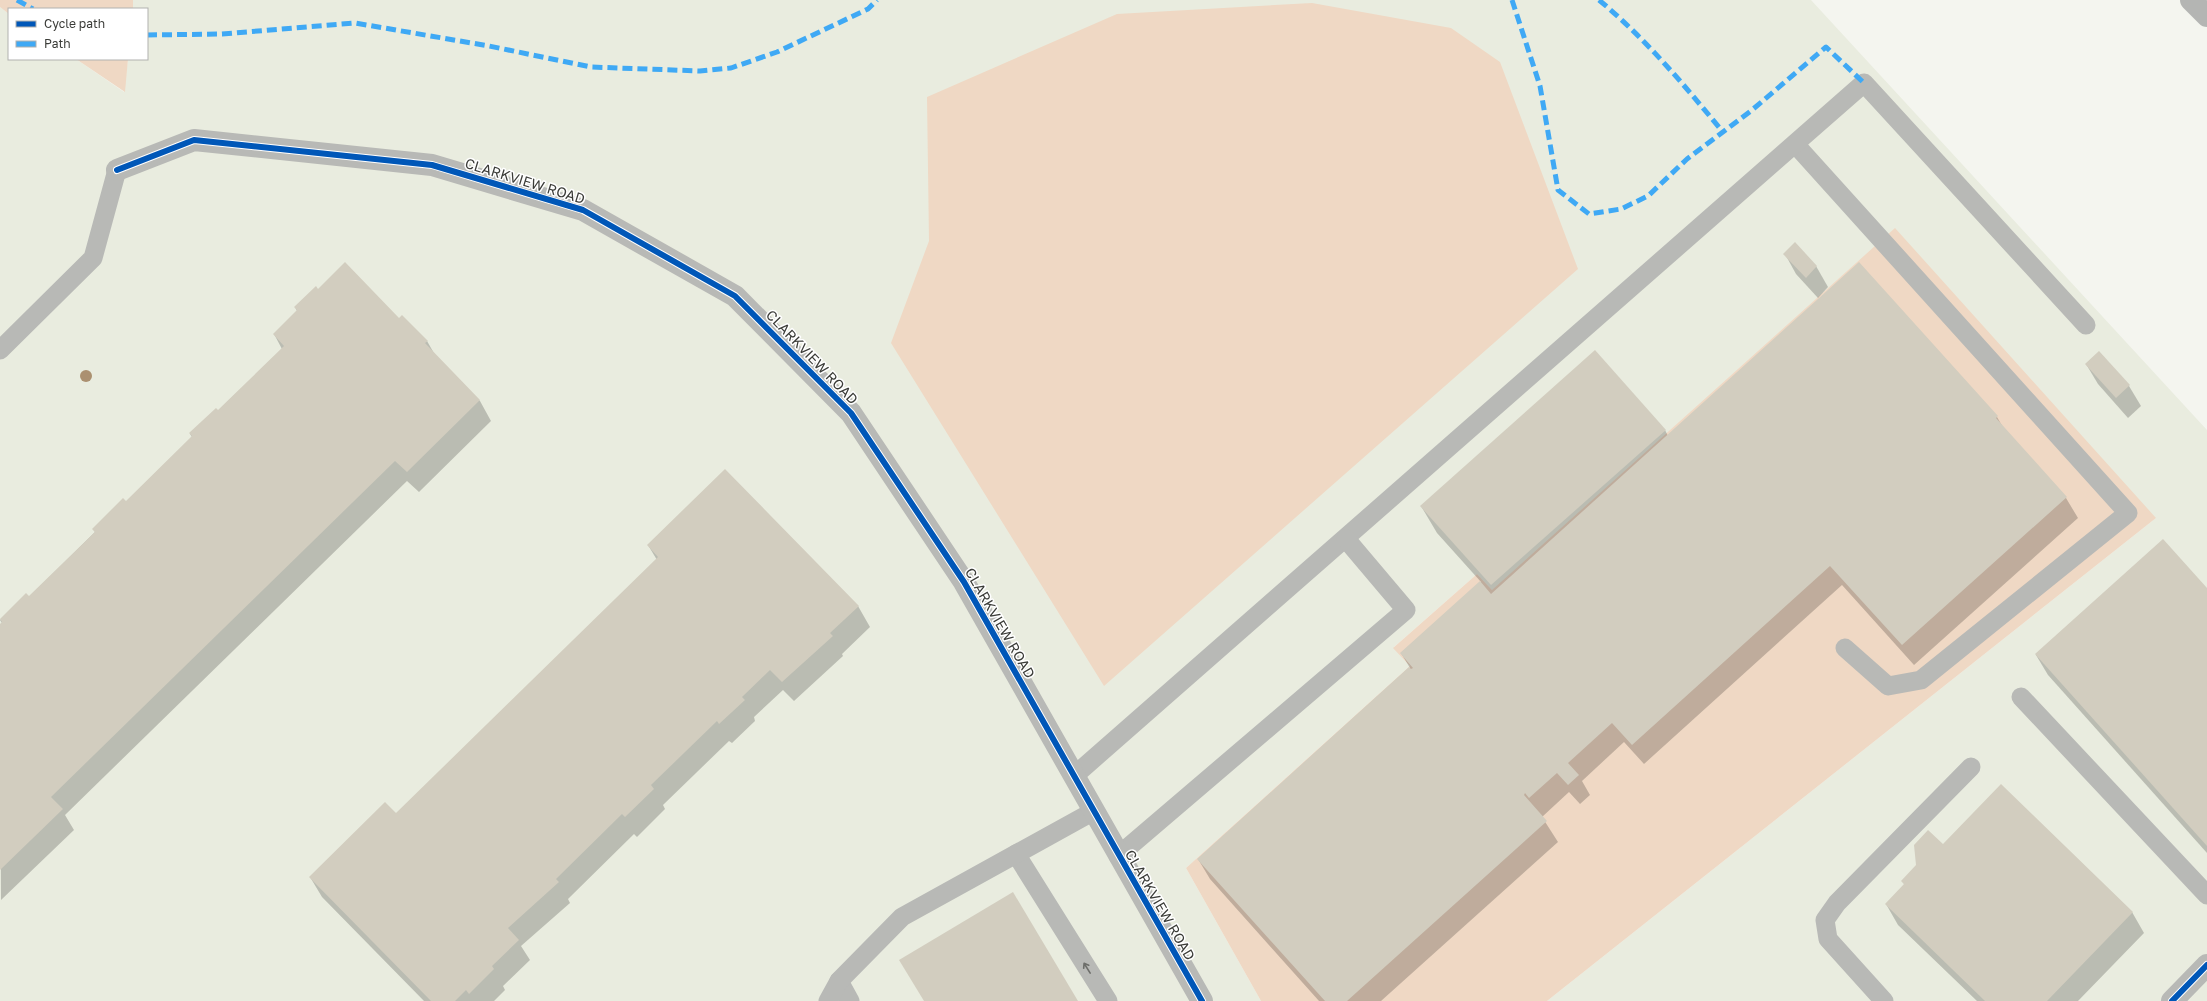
<svg xmlns="http://www.w3.org/2000/svg" width="2207" height="1001" font-family="'Golos Text',sans-serif">
<style>
.built{fill:#e9ecdf}
.green{fill:#efd8c4}
.shadow{fill:#0003}
.building{fill:#d2cdbf}
.lines{fill:none;stroke-linecap:round;stroke-linejoin:round}
.service{stroke:#b8b9b6;stroke-width:19}
.minor{stroke:#b8b9b6;stroke-width:22}
.motorway{stroke:#b4b5b3;stroke-width:22}
.quiet{stroke:#3fa9f5;stroke-width:5;stroke-dasharray:10 5;stroke-linecap:butt}
.cycleway-casing{stroke:#fff;stroke-width:8}
.cycleway{stroke:#0057b8;stroke-width:6}
.tree{fill:#ab9070}
.oneway{stroke:#6d6e6a}
.labels{text-anchor:middle;stroke-width:3;stroke-linejoin:round;paint-order:stroke}
.street-label{font-size:14px;fill:#3b3c38;stroke:#fff}
</style>
<rect width="100%" height="100%" fill="#f4f5ef"/>
<!-- built -->
<path class="built" d="M133,0h1678l396,430v571h-660l609,-483 -664,72 -15,-16 -83,73 16,19 -224,202 75,133h-1261v-994l9,7v45h67l48,33 4,-33h19v-50h-14z"/>
<!-- green -->
<g class="green">
<path d="M0,0h133v9h-124v5l-9,-7z"/>
<path d="M1312,3l139,25 49,34 78,207 -474,417 -213,-343 38,-102 -2,-144 190,-83z"/>
<path d="M76,59h52l-3,33z"/>
<path d="M1895,228l261,290 -609,483h-286l-75,-133 224,-202 -17,-18 84,-74 15,16z"/>
</g>
<!-- shadow -->
<g class="shadow">
<path d="M1785,254l31,12 12,21 -10,11 -22,-24z"/>
<path d="M319,290l80,29 28,22 8,14 45,46 11,20 -72,71 -12,-11 -342,334 9,15 -73,70 -1,-274 2,-3 -2,-3 26,-25 2,3 67,-66 -2,-3 33,-27 66,-65 -2,-3 28,-23 64,-62 -8,-15 23,-23 -2,-4z"/>
<path d="M2099,352l30,34 12,20 -13,12 -30,-34 -12,-20z"/>
<path d="M1997,417l7,12 62,69 12,20 -164,147 -72,-80 -198,179 -20,-22 -42,39 8,14 -10,9 -11,-12 -27,25 16,25 -177,159h-62l-109,-122 -12,-20 212,-191 -9,-15 80,-71 -44,-49 -16,-27 244,-76 3,6z"/>
<path d="M648,545l210,61 12,21 -28,27 1,2 -49,45 -11,-11 -29,27 1,4 -23,22 -3,-2 -66,64 2,4 -28,28 -3,-3 -66,65 2,4 -49,43 9,14 -27,26 2,4 -11,11h-70l-102,-104 -12,-20 86,-62 261,-255z"/>
<path d="M2207,589v264l-159,-178 -12,-20z"/>
<path d="M1943,846l189,66 12,21 -66,68h-101l-79,-76 -12,-21 19,-19 -3,-4z"/>
</g>
<!-- building -->
<g class="building">
<path d="M1795,242l22,24 -11,12 -23,-24z"/>
<path d="M345,262l54,56 3,-3 26,26 -3,2 55,57 -73,72 -12,-11 -344,336 12,12 -63,61v-246l2,-2 -2,-3 26,-26 3,3 66,-64 -3,-3 31,-31 3,3 66,-65 -3,-3 27,-25 2,2 66,-64 -11,-12 24,-24 -3,-3 22,-21 2,3z"/>
<path d="M1859,262l139,154 -2,2 71,79 -165,148 -72,-79 -198,179 -20,-22 -44,40 11,12 -11,10 -11,-12 -28,25 -4,-5 -1,2 23,26 -200,180h-22l-128,-142 212,-192 2,2 2,-1 -13,-15 80,-72 11,13z"/>
<path d="M1595,350l71,80 -175,155 -71,-79z"/>
<path d="M2099,351l31,34 -14,13 -31,-34z"/>
<path d="M725,469l134,137 -29,27 3,3 -51,46 -12,-12 -28,27 3,3 -26,24 -2,-3 -66,64 3,4 -29,28 -3,-3 -66,65 3,3 -51,46 11,12 -27,26 2,3 -25,25 -3,-4 -11,11h-24l-122,-124 76,-75 11,11 262,-256 -11,-12z"/>
<path d="M2163,539l44,49v258l-172,-192z"/>
<path d="M2001,784l132,128 -86,89h-62l-100,-97 19,-20 -3,-3 15,-16 -2,-20 14,-15 15,14z"/>
<path d="M1013,892l65,109h-154l-25,-41z"/>
</g>
<g class="lines">
<!-- service -->
<g class="service">
<path d="M1795,144l333,369 -207,167 -33,6 -43,-38"/>
<path d="M0,350l93,-92 24,-88"/>
<path d="M2021,697l186,198"/>
<path d="M1075,775l789,-692 222,242"/>
<path d="M1016,854l92,147"/>
<path d="M1118,856l288,-246 -60,-71"/>
<path d="M839,981l11,20"/>
<path d="M828,1001l11,-20 63,-64 192,-106"/>
<path d="M1884,1001l-56,-62 -3,-19 12,-17 134,-136"/>
</g>
<!-- minor -->
<g class="minor">
<path d="M117,170l77,-30 238,25 151,45 152,86 116,117 113,169 238,419"/>
<path d="M2172,1001l35,-36"/>
</g>
<!-- motorway -->
<path class="motorway" d="M2191,0l16,16"/>
<!-- quiet -->
<g class="quiet">
<path d="M17,0l16,9"/>
<path d="M1512,0l28,86 18,104 31,24 32,-5 27,-13 39,-37 65,-49 74,-63 38,36"/>
<path d="M1599,0c47,39 85,85 124,132"/>
<path d="M147,35l75,-1 133,-11 134,23 102,21 109,4 31,-3 46,-16 91,-43 9,-9"/>
</g>
<defs>
<g id="cycleway">
<path d="M117,170l77,-30 238,25 151,45 152,86 116,117 113,169 238,419"/>
<path d="M2172,1001l35,-36"/>
</g>
</defs>
<!-- cycleway casing -->
<use href="#cycleway" class="cycleway-casing"/>
<!-- cycleway -->
<use href="#cycleway" class="cycleway"/>
</g>
<!-- trees -->
<circle class="tree" cx="86" cy="376" r="6"/>
<!-- one-way arrows -->
<defs><path id="oneway-shaft" d="M-6 0H5M1.5-3L5.5 0L1.5 3" fill="none" stroke-width="1.6" stroke-linecap="round" stroke-linejoin="round"/></defs>
<use class="oneway" href="#oneway-shaft" transform="translate(1087 968) rotate(-122)"/>
<g class="labels">
<!-- street labels -->
<g class="street-label">
<text transform="translate(525 181) rotate(17)" y="5">CLARKVIEW ROAD</text>
<text transform="translate(812 357) rotate(46)" y="5">CLARKVIEW ROAD</text>
<text transform="translate(1000 623) rotate(60)" y="5">CLARKVIEW ROAD</text>
<text transform="translate(1160 905) rotate(60)" y="5">CLARKVIEW ROAD</text>
</g>
</g>
<!-- legend -->
<rect x="8" y="8" width="140" height="52" fill="#ffffff" stroke="#b1b1af"/>
<rect x="16" y="21" width="20" height="6" fill="#0057b8" stroke="#b1b1af"/>
<text x="44" y="28" font-size="12" fill="#3b3c38">Cycle path</text>
<rect x="16" y="41" width="20" height="6" fill="#3fa9f5" stroke="#b1b1af"/>
<text x="44" y="48" font-size="12" fill="#3b3c38">Path</text>
</svg>
